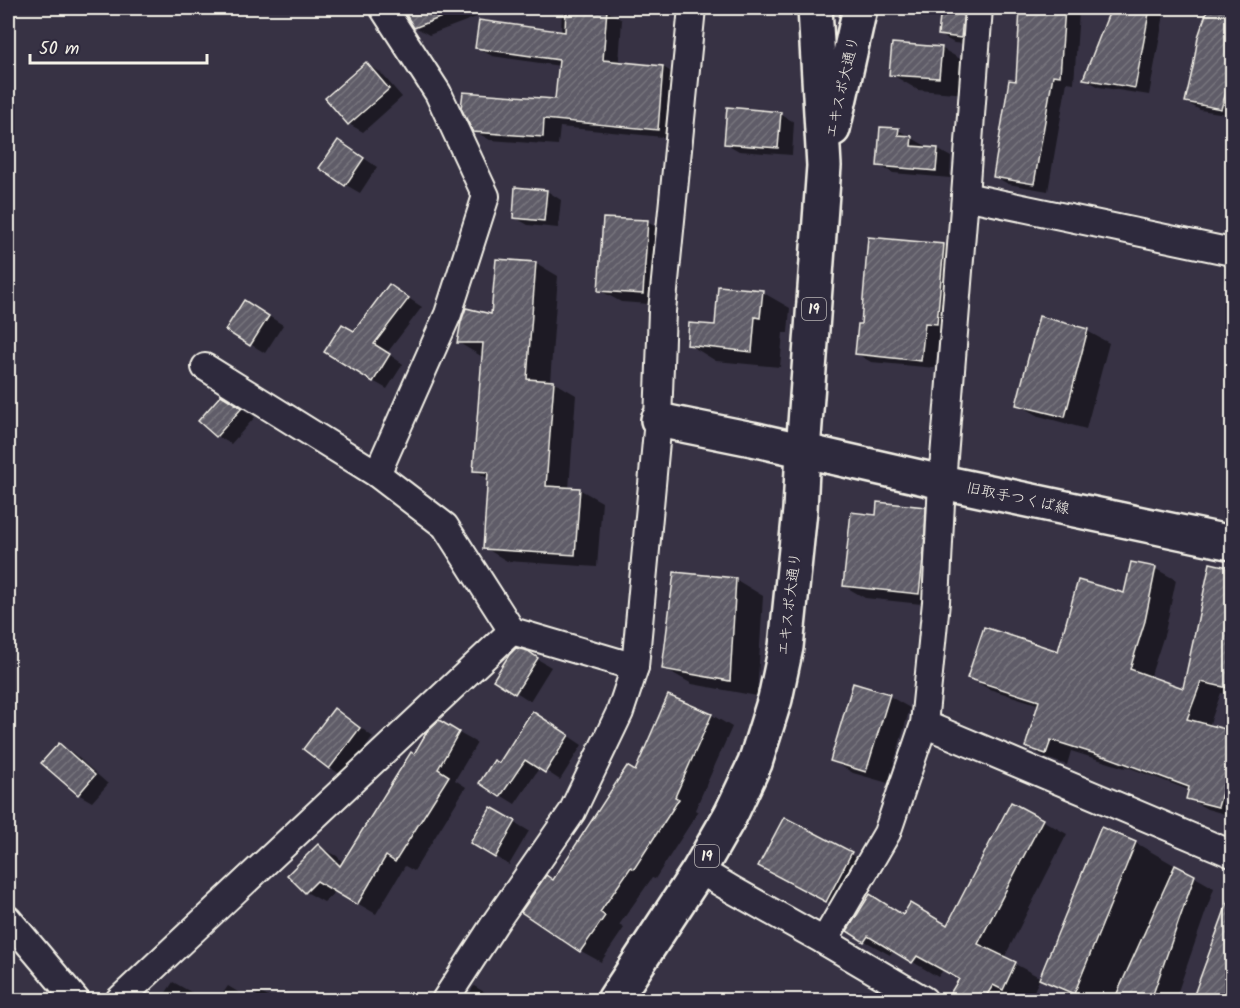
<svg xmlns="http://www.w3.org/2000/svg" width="1240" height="1008" font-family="Kalam,'Klee One',sans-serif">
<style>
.shadow{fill:#0007}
.building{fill:url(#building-hatch);stroke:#f4f1e8;stroke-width:1.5}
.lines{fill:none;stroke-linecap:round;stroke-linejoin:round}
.street-casing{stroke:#f4f1e8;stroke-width:30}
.secondary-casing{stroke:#f4f1e8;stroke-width:38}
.primary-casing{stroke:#f4f1e8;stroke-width:38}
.street{stroke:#2f2a3d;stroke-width:26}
.secondary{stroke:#2f2a3d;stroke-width:33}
.primary{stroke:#2f2a3d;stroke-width:33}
.labels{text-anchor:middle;stroke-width:4.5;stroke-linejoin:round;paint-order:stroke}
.shield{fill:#2f2a3d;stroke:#b9b5b5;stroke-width:1.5}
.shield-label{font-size:14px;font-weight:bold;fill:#f4f1e8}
.street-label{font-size:15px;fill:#f4f1e8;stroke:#2f2a3d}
</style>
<defs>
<pattern id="building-hatch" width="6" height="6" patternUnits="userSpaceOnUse" patternTransform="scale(1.5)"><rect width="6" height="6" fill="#5f5c67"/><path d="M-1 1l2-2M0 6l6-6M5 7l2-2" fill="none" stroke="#77747d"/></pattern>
</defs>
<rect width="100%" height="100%" fill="#373244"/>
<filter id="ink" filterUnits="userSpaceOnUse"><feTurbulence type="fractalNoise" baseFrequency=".0167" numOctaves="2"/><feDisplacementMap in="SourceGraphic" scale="12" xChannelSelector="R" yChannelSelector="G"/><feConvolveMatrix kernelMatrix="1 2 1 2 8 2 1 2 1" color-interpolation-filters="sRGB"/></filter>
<g filter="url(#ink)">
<!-- shadow -->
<g class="shadow">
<path d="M404,8h102l-9,3 -2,-1 -66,25 -14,-8z"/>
<path d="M562,8h36v2l9,1 15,9 -3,43 44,4 15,9 -5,62 -113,-11 -2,18 -68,-5 -16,-9 82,-30 4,-35 -68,-10 -16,-9 85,-14z"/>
<path d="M943,8h27l5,37 -21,-2 -14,-8z"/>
<path d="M1021,8h51l7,4 -5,71 -7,-1 -19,109 -40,-7 -14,-8 23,-93z"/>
<path d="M1112,8h49l4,1 -16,86 -50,-8 -14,-8z"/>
<path d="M1210,8h22v107l-32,-5 -14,-8 14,-66z"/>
<path d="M941,48l28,16 -2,30 -49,-4 -27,-16z"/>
<path d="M366,64l14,8 22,25 -39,35 -14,-8z"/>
<path d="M780,114l14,8 -2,33 -53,-4 -14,-8z"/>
<path d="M898,130l28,16v2l11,1 14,8 -1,21 -57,-5 -15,-8z"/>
<path d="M352,150l25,17 -17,26 -14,-8z"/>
<path d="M547,191l14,9 -3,28 -30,-3 -14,-8z"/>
<path d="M647,222l22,12 -5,71 -43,-3 -22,-12z"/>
<path d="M943,245l14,8 -7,78 -11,-1 -4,38 -64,-6 -14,-8z"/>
<path d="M536,263l22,13 -8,106h4l22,13 -7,94h10l23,13 -5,65 -90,-6 -22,-13 4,-69 -15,-9 10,-114h-3l-22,-13 34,-27z"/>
<path d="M390,286l32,21 -35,46 16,11 -16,25 -14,-8 -19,-48z"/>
<path d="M762,292l28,16 -2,25h-5l-3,34 -64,-6 -28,-17 28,-17z"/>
<path d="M259,310l24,15 -18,28 -38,-23z"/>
<path d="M1087,331l22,12 -23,86 -47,-13 -21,-12z"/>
<path d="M236,405l19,12 -24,27 -14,-8z"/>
<path d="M925,508l22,12 -7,86 -75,-8 -21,-12 33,-70z"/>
<path d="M1132,564l24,5 20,11 -11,52 -15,46 34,12 48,-121v126l-11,-2 -12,33 23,7v83l-25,-7 -20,-11 2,-8 -64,-24v2l-54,-17 -4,14 -21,-7 -20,-12 14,-41 -51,-16 -20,-12 90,-24 66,-58z"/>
<path d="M735,579l28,17 -6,100 -65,-12 -28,-16z"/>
<path d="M527,653l24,14 -21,34 -14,-9z"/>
<path d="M889,696l21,12 -22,75 -35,-10 -22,-13z"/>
<path d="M669,697l43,18 20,12 -37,83 3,2 -43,67 -3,-1 -33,47 5,3 -23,34 -20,-11 -28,-70 83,-108z"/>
<path d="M334,710l14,8 25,19 -29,39 -14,-8 -25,-19z"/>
<path d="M546,721l36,24 -22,35 -20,-13 -25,37 -34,-21z"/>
<path d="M439,722l38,21 -22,37 11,7 -52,84 -9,-5 -29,48 -40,-23 -12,11 -18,-10 12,-46 19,10 6,7z"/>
<path d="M59,745l14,8 35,31 -16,18 -14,-8z"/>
<path d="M492,809l37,22 -20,34 -37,-22z"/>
<path d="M785,819l88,47 -25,46 -67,-35z"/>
<path d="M1042,820l25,14 -63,124 37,20 95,-135 78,45 -39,112h-96l-39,-22 -10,22h-7l-4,-1 -1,1h-70l13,-21 -18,-9 -5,7 -45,-27 -3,5 -25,-14 6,-45 33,20 44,11z"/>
<path d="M1219,930l13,5v65h-38z"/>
<path d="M173,982l16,9 14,9h-42z"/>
<path d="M228,986l15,9 8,5h-33z"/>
<path d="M474,986l22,13 2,1h-33z"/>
<path d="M259,992l15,8h-21z"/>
</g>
<!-- building -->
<g class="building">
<path d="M402,8h60v1l-48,19z"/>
<path d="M566,8l41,1 -4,51 60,6 -5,64 -114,-11 -1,18 -70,-5 -12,-24 2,-16 92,7 4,-39 -84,-12 4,-28 86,12z"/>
<path d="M941,8h23l-3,30 -23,-3z"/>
<path d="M1020,8h45l-5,68 -7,-1 -19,109 -41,-7 16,-97 7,1z"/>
<path d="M1111,8h39l-15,80 -52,-9z"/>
<path d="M1208,8h25v62l-12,39 -36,-7 8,-35 5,-30z"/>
<path d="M892,43l50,4 -3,31 -50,-3z"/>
<path d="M366,62l23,27 -41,36 -23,-27z"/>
<path d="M727,107l54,5 -3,36 -54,-4z"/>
<path d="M880,127l19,1 -1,7 14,1 -1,10 27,2 -2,23 -59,-5z"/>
<path d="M338,140l26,18 -19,28 -26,-18z"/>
<path d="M515,187l32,3 -3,31 -31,-3z"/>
<path d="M603,218l45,2 -5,74 -45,-3z"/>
<path d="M868,237l76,7 -7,80 -12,-1 -4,38 -66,-7 3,-30h3z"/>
<path d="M496,259l40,3 -9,117 27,2 -8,105 34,2 -5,67 -92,-6 5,-77 -15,-1 10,-128h-26l4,-21 5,-14 25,6z"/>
<path d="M389,284l20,14 -35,46 16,10 -17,28 -49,-30 18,-28 12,7z"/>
<path d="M718,286l45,4 -3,28 -5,-1 -3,35 -65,-7 2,-22 26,2z"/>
<path d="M244,300l25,16 -19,30 -25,-16z"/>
<path d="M1039,316l49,13 -23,88 -49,-12z"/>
<path d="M221,395l21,13 -26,29 -18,-16z"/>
<path d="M877,502l49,5 -2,44 -5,43 -76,-8 8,-74 25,3z"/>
<path d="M1131,562l25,5 -11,54 -15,48 53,19 27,-125 23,5v121l-32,-7 -14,37 46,12v23l-15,53 -32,-8 3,-12 -84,-31v1l-54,-17 -5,14 -21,-7 14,-46 -72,-23 17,-51 74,24 20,-71 46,13z"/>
<path d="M674,572l62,6 -6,103 -68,-12z"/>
<path d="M516,648l12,3 10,7 -23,36 -22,-14 16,-25z"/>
<path d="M853,683l37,11 -24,78 -36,-11z"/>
<path d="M668,695l44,19 -37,83 4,2 -45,70 -3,-2 -31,45 5,4 -25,36 -59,-40 25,-37 7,5 74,-114 8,5z"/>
<path d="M334,708l26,20 -31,41 -26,-20z"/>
<path d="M532,711l37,24 -24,38 -20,-13 -25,37 -21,-14 15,-23 5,3z"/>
<path d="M439,720l20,12 -21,37 11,7 -54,86 -9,-6 -29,49 -40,-24 -12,12 -18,-18 31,-31 22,22 71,-114 3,2 14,-24z"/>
<path d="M59,743l36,32 -17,20 -37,-32z"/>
<path d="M1011,802l32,17 -65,125 38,18 -13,28 -10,-5 -9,15h-38l13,-21 -42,-23 -5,7 -44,-27 -4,6 -17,-11 23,-37 33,21 7,-12 37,22z"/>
<path d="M491,807l25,14 -21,37 -25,-15z"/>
<path d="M784,817l68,35 -26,50 -68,-36z"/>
<path d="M1101,827l35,15 -62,152 -35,-15z"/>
<path d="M1175,865l20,10 -44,125h-37z"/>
<path d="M1230,896l3,1v103h-41z"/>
</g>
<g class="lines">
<defs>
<g id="street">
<path d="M383,8l55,85 48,103 -38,118 -71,160 68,52 67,105 123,36"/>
<path d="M965,196l267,56"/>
<path d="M205,367l172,107"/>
<path d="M924,724l308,130"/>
<path d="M699,870l34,20 91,51 100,59"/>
<path d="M8,919l68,81"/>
<path d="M824,941l63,-108 37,-109 12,-122 6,-120 23,-286 14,-188"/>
<path d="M119,1000l393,-369"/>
<path d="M445,1000l52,-80 75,-108 48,-100 15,-45 23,-247 4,-109 30,-303"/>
</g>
<path id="secondary" d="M658,420l94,19 190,43 290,61"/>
<g id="primary">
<path d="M833,129l27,-121"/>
<path d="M614,1000l85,-130 32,-56 24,-51 20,-64 11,-52 14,-137 3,-59 21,-285 -9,-158"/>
</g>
</defs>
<!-- street casing -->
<use href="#street" class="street-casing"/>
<!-- secondary casing -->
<use href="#secondary" class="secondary-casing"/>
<!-- primary casing -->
<use href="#primary" class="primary-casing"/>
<!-- street -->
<use href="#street" class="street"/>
<!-- secondary -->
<use href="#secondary" class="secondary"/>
<!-- primary -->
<use href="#primary" class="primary"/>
</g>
</g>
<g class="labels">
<!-- shield labels -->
<g class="shield">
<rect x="802" y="298" width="24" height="22" rx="4.5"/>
<rect x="695" y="845" width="24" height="22" rx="4.5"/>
</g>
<g class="shield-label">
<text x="814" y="314">19</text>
<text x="707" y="861">19</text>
</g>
<!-- street labels -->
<g class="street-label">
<text transform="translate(842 87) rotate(-77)" y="5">エキスポ大通り</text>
<text transform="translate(1018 498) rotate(12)" y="5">旧取手つくば線</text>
<text transform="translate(789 604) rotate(-83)" y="5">エキスポ大通り</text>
</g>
</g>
<!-- margin -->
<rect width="1240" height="1008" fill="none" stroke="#2f2a3d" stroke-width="30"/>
<rect x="15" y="15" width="1210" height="978" fill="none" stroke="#f4f1e8" stroke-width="2" filter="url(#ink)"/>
<!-- scale -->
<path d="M30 54v9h177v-9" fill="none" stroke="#f4f1e8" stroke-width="3"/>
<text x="39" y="54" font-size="18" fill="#f4f1e8" stroke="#2f2a3d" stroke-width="4.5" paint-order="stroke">50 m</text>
</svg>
